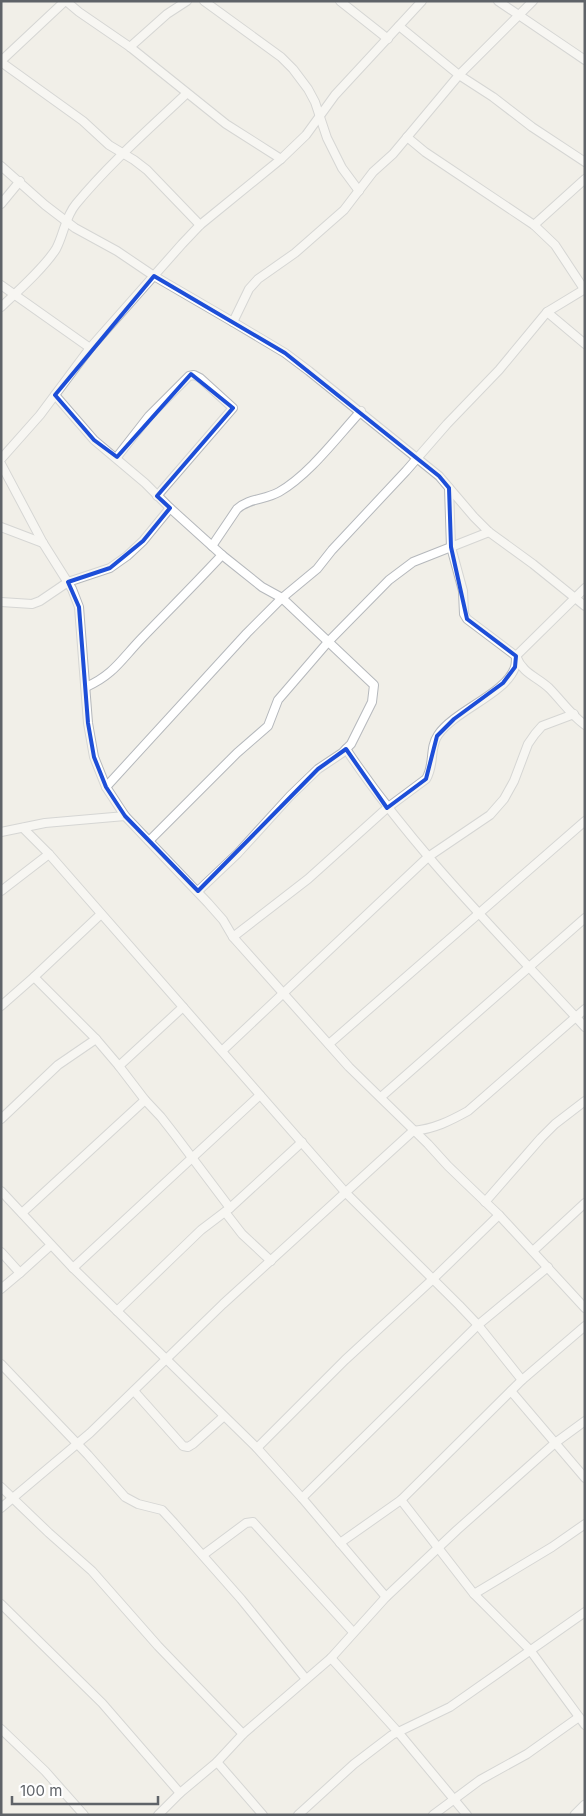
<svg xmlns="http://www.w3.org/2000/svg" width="586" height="1816" font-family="Inter,sans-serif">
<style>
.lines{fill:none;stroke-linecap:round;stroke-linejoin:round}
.minor-casing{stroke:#b5b8bc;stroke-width:10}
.tertiary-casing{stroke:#b5b8bc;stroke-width:11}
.minor{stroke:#fff;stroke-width:8}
.tertiary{stroke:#fff;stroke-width:9}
.marked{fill:none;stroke:#1d4ed8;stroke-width:4;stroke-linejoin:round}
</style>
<rect width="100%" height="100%" fill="#f1efe8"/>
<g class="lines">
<defs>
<g id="minor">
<path d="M66,1l13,11 51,35 96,77 55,35"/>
<path d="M204,1l77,56 12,12 15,20 7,13 12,36 15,30 17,23"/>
<path d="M340,1l48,38"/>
<path d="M498,1l87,59"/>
<path d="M399,26l60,49 34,22 39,30 53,35"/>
<path d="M130,47l37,-33 20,-13"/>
<path d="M1,61l64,-60"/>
<path d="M1,62l82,59 26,24 25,15 13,10 53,55"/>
<path d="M407,137l18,15 109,73 21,20 29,44"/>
<path d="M1,166l44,39 30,23 42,23 37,25 79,46 52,31 24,18 130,105 35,41 15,15 44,32 52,42"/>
<path d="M1,204l19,-23"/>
<path d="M534,225l51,-46"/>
<path d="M1,285l89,63"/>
<path d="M1,307c17,-16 43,-39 55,-58 8,-15 9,-32 20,-45 33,-40 73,-75 110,-110"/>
<path d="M547,312l38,32"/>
<path d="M233,322l16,-33 9,-10 37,-26 49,-43 29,-38 20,-18 66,-79 74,-74"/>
<path d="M55,395l39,45 51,43 25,25 52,47 40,32 20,11 92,87 -2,17 -21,42 -9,9 -24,16 -28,27 -52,57 -40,38"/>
<path d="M117,457l32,-41 40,-40 5,-1 6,3 33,30 -76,88"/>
<path d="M1,459l39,-44 50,-67 92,-104 18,-19 81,-66 25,-24 29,-40 87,-94"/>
<path d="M1,464l42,79 29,46 7,18 9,116 6,34 12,30 19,29 83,87 15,17 10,17 116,130 79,77 20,22 51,49 86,93"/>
<path d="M449,488l2,59 12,44 1,23 3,5 49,37c7,18 20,20 33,32 12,12 22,27 36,37"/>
<path d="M1,527l42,16"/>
<path d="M212,546l25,-37c12,-11 28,-9 42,-17 31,-18 58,-55 82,-81"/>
<path d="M1,602l31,2 8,-3 28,-19 42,-14 17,-12 16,-15 27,-33"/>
<path d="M86,687c27,-12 35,-27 55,-48 27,-28 55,-56 81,-84"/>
<path d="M346,749c68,102 156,188 239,278"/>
<path d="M106,787l141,-154 35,-35 35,-29 15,-19 74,-79 41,-47 52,-54 48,-58 38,-23"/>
<path d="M23,828l26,26 297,339 113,112 19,20 44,55"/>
<path d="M1,832l44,-9 80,-7"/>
<path d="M149,841l88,-88 31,-27 10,-26 50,-58 61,-62 24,-18 76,-30"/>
<path d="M1,891l48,-37"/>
<path d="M233,937l75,-58 79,-71 39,-29c9,-14 3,-31 12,-44 17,-25 68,-41 77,-68 1,-3 1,-8 1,-11l69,-68"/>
<path d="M34,977l62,62 23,27 26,34 16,17 14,18 55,73 -29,22 -27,26 -57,55"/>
<path d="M1,1006l33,-29 67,-63"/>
<path d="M329,1044l256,-223"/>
<path d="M223,1050l205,-193 62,-42 14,-16 10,-18 14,-37 7,-10 7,-8 32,-12"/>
<path d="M119,1066l64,-59"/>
<path d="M381,1097c68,-60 136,-119 204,-179"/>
<path d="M1,1119l57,-54 38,-26"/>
<path d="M1,1191l72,77 184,180 45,50 84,99"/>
<path d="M485,1202l56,-64 14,-14 30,-23"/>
<path d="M230,1208l72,-66"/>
<path d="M225,1212l17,22 29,27"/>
<path d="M22,1213l123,-113"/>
<path d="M533,1251l52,-48"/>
<path d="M1,1252l19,21"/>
<path d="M73,1268l187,-173"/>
<path d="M1,1289l19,-16 31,-28"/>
<path d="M1,1364l87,91 37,42 13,7 24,6 12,13 67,76 65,80"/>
<path d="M134,1391l49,55 5,1 5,-3 30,-27"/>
<path d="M511,1391l74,87"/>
<path d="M257,1448l88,-88 88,-81 66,-64"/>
<path d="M1,1487l48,46 43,38 66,75 85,88"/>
<path d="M302,1498l176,-173 70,-58"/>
<path d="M401,1500l73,94 56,56 55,75"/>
<path d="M1,1508l89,-75 133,-129 190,-173c21,-2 37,-10 55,-20l117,-102"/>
<path d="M340,1543l61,-43 121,-120 63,-54"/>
<path d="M203,1555l43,-32 7,-1 100,110"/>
<path d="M474,1594l78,-47 33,-23"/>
<path d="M1,1604l101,99 78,90"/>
<path d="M331,1658l67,74 69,83"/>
<path d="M1,1729l44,42 39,44"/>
<path d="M217,1762l46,53"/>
<path d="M158,1815l22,-22 37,-31 26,-28 88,-76 55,-61 71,-67 98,-87 30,-22"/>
<path d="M298,1815l56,-51 38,-29 58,-28 135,-95"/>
<path d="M433,1815l47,-35 47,-26 52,-37"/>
</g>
<path id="tertiary" d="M575,1815l10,-10"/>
</defs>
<!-- minor casing -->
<use href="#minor" class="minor-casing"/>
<!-- tertiary casing -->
<use href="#tertiary" class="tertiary-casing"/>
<!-- minor -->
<use href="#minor" class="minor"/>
<!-- tertiary -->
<use href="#tertiary" class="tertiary"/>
</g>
<!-- marked area -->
<path d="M0 0H586V1816H0ZM154,276l131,77 154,123 10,12 2,59 16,72 49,37 -1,11 -12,16 -49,36 -17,17 -11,43 -39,29 -41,-59 -28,20 -120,122 -73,-75 -19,-29 -12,-30 -6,-34 -9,-116 -11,-25 42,-14 33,-27 27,-33 -13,-12 76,-88 -42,-34 -74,83 -23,-17 -39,-45z" fill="#f1efe8" fill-opacity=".55" fill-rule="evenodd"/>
<path class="marked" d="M154,276l131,77 154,123 10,12 2,59 16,72 49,37 -1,11 -12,16 -49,36 -17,17 -11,43 -39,29 -41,-59 -28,20 -120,122 -73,-75 -19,-29 -12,-30 -6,-34 -9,-116 -11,-25 42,-14 33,-27 27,-33 -13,-12 76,-88 -42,-34 -74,83 -23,-17 -39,-45z"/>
<!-- border -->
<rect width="586" height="1816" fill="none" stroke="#5f6368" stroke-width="5"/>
<!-- scale -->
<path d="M12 1796v8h146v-8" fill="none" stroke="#5f6368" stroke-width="2.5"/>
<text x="20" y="1796" font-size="15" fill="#5f6368" stroke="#ffffff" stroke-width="4" paint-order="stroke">100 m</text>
</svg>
